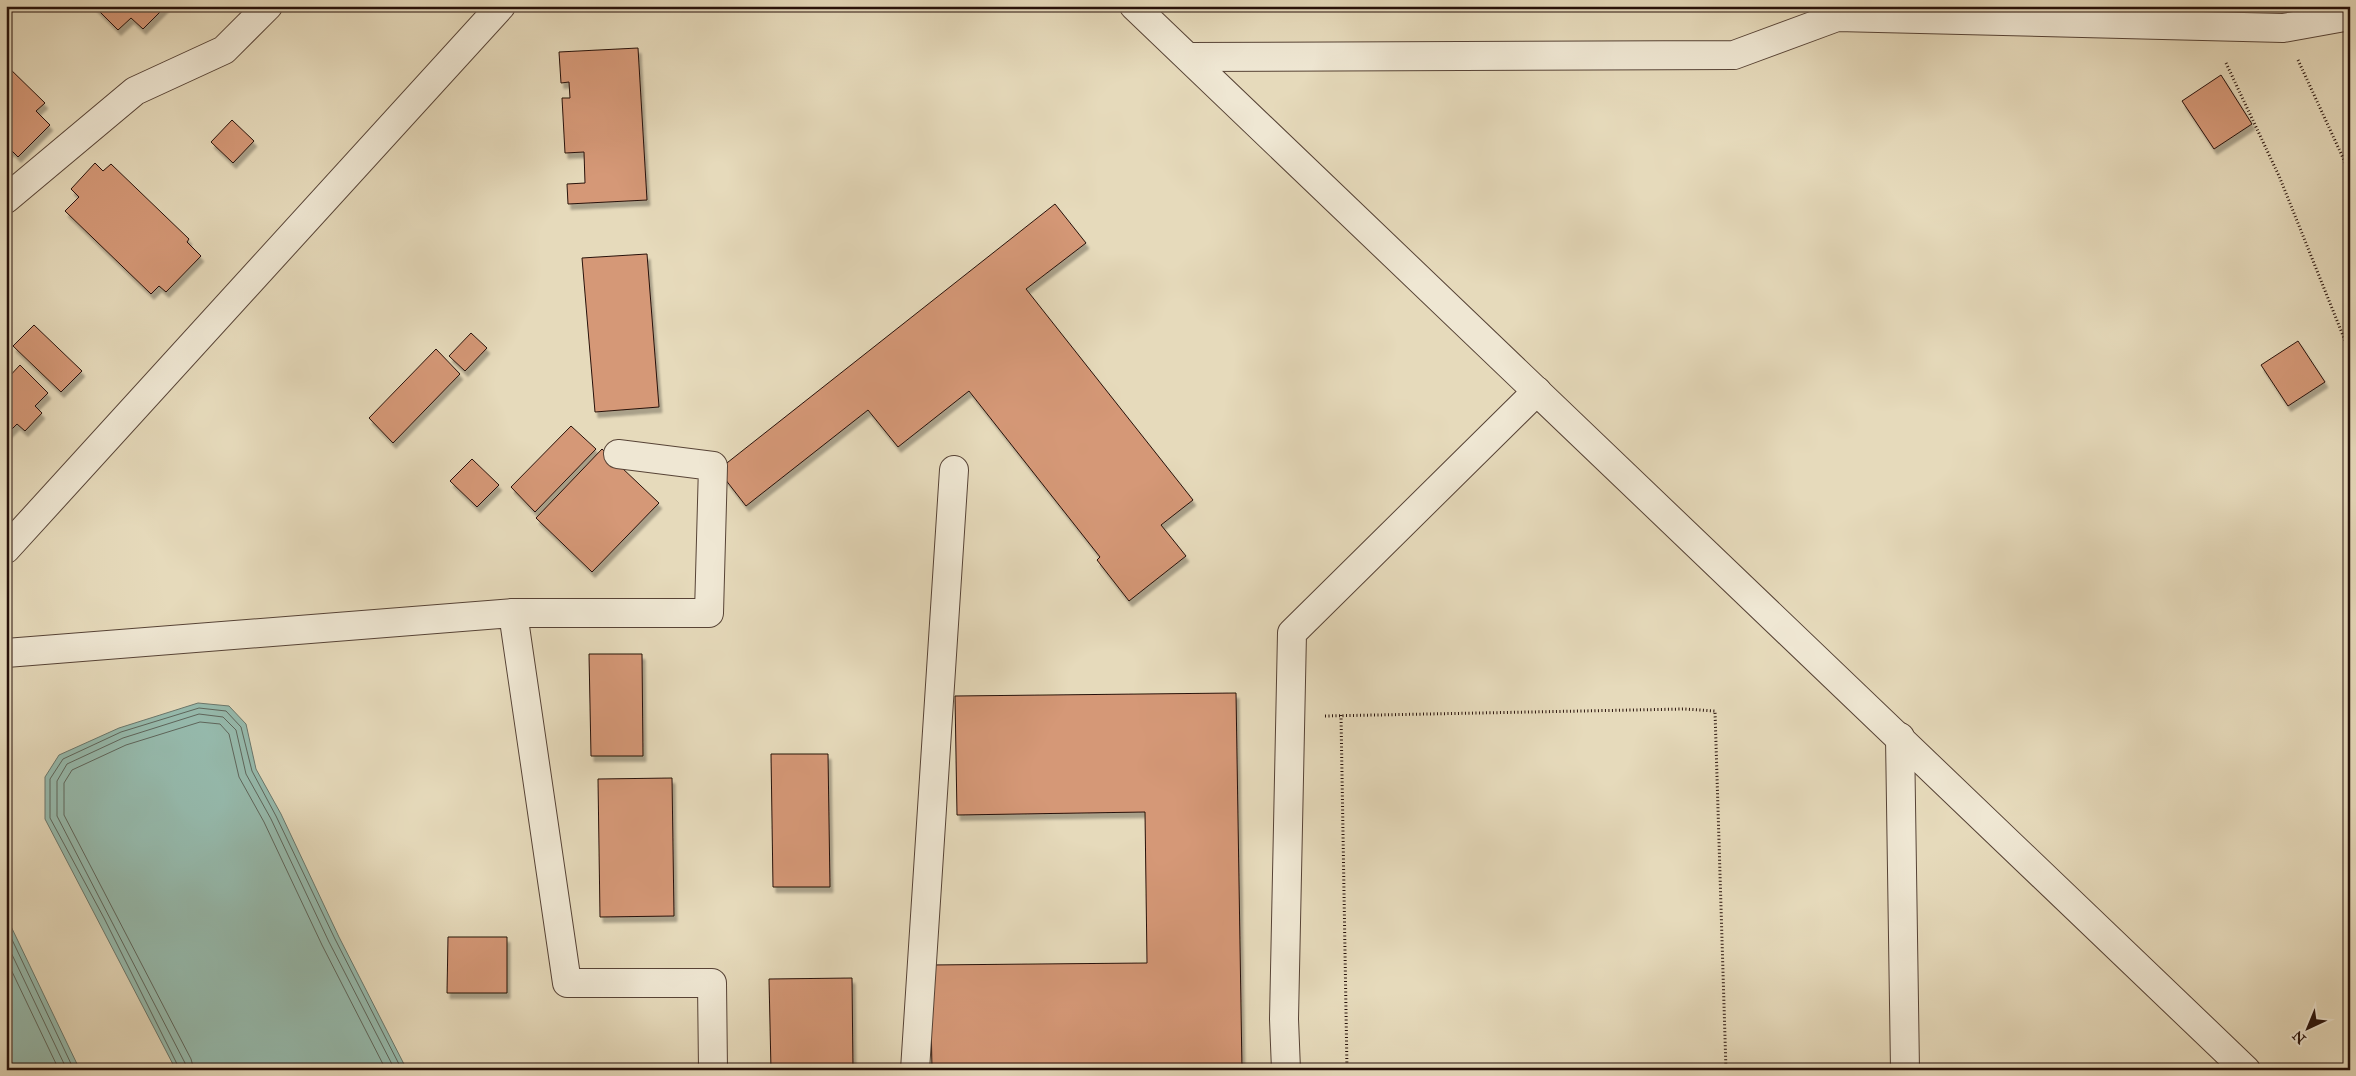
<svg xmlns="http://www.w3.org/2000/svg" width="2356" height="1076" font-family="'IM FELL Great Primer',serif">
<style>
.water{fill:#96bbae;stroke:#6a776c}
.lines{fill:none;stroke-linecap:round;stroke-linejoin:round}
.shore{stroke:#5e665c;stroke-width:1}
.building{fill:#d59877;stroke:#27110a;filter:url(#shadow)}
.minor-casing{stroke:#574336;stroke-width:30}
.path{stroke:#27110a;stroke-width:3;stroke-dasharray:1 2.5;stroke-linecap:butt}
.minor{stroke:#efe7d3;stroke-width:28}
</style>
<defs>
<filter id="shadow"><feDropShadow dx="3" dy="5.5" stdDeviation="1" flood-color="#0004"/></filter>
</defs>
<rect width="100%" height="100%" fill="#e6dabb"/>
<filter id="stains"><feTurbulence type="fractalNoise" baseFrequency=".004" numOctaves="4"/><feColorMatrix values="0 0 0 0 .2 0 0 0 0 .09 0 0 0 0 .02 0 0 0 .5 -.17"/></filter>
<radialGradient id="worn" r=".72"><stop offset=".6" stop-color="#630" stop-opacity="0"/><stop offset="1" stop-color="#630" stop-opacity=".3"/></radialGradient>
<!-- water -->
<g class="water">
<path d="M198,703l31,3 17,18 10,45 25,45 58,123 68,133h-231l-131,-251v-42l14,-22 60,-27z"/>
<path d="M6,916l72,150 2,4h-74z"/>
</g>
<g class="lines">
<!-- shore -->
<g class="shore">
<path d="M6,927l68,143"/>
<path d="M6,942l61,128"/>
<path d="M6,959l53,111"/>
<path d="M180,1070l-76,-152 -54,-100v-39l13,-20 58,-27 78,-24 27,3 15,16 11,44 24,45 59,123 67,131"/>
<path d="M186,1070l-1,-7 -128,-247v-35l10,-17 56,-26 76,-24 24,3 13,13 10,44 25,45 58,123 66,128"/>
<path d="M194,1070l-3,-11 -127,-244v-32l8,-13 54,-25 74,-23 20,2 9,10 10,43 25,45 58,123 64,125"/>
</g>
</g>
<!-- building -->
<g class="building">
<path d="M94,6h72l-23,23 -12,-11 -13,12z"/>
<path d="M638,48l9,152 -79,4 -1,-20 18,-1 -1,-31 -19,1 -3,-55h8l-1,-16 -8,1 -2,-31z"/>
<path d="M6,65l39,38 -9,8 14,14 -32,32 -7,-7 -5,5z"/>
<path d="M2221,75l31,49 -38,25 -32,-48z"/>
<path d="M232,120l22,21 -21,22 -22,-21z"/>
<path d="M95,163l8,8 8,-7 78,75 -2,3 14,14 -35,36 -7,-6 -8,8 -86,-83 14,-14 -8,-8z"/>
<path d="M1055,204l31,39 -60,46 167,211 -32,25 25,31 -57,45 -32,-41 3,-3 -131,-166 -71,56 -30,-37 -122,96 -28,-36z"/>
<path d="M647,254l12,153 -64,5 -13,-154z"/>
<path d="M34,325l48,46 -21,21 -48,-46z"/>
<path d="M471,333l16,15 -22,23 -16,-15z"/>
<path d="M2298,341l27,41 -37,24 -27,-41z"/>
<path d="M436,349l24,25 -67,69 -24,-25z"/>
<path d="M20,365l28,28 -13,13 7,7 -17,18 -8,-7 -11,11v-55z"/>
<path d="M571,426l25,23 -61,63 -24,-25z"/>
<path d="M602,449l57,54 -67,69 -56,-54z"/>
<path d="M472,459l27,26 -22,22 -27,-26z"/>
<path d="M589,654h53l1,102h-52z"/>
<path d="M1236,693l6,377h-310l-2,-105 217,-2 -2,-151 -188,3 -2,-119z"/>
<path d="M771,754h57l2,133h-57z"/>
<path d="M672,778l2,138 -74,1 -2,-138z"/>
<path d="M448,937h59v56h-60z"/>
<path d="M852,978l1,92h-82l-2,-91z"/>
</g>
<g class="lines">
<defs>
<g id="minor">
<path d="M1134,6l1112,1064"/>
<path d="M1190,57l544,-2 103,-38 446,11 67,-12"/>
<path d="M6,199l129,-108 89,-41 44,-44"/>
<path d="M6,549l495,-543"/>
<path d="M513,613h196l4,-147 -95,-12"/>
<path d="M6,653l507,-40 54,370h145l1,87"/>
<path d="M1900,737l5,333"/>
<path d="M915,1070l39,-600"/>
<path d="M1286,1070l-2,-51 8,-386 245,-242"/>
</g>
</defs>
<!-- minor casing -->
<use href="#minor" class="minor-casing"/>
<!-- path -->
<g class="path">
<path d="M2298,60l52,113"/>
<path d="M2226,63l53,113 71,177"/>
<path d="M1341,715l6,355"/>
<path d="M1325,716l359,-7 31,2 11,359"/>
</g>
<!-- minor -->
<use href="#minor" class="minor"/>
</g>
<!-- margin -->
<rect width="2356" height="1076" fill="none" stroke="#e6dabb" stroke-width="25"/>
<rect x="8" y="8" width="2341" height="1061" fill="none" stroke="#27110a" stroke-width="2.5"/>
<rect x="12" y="12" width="2331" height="1051" fill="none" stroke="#27110a"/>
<!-- north arrow -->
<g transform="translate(2308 1028) rotate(224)" stroke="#efe7d3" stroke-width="4" paint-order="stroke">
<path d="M0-4L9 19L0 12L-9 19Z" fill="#27110a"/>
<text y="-8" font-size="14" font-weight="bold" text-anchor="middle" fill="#27110a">N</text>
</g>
<rect width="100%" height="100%" filter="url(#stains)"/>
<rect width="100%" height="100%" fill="url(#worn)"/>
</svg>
